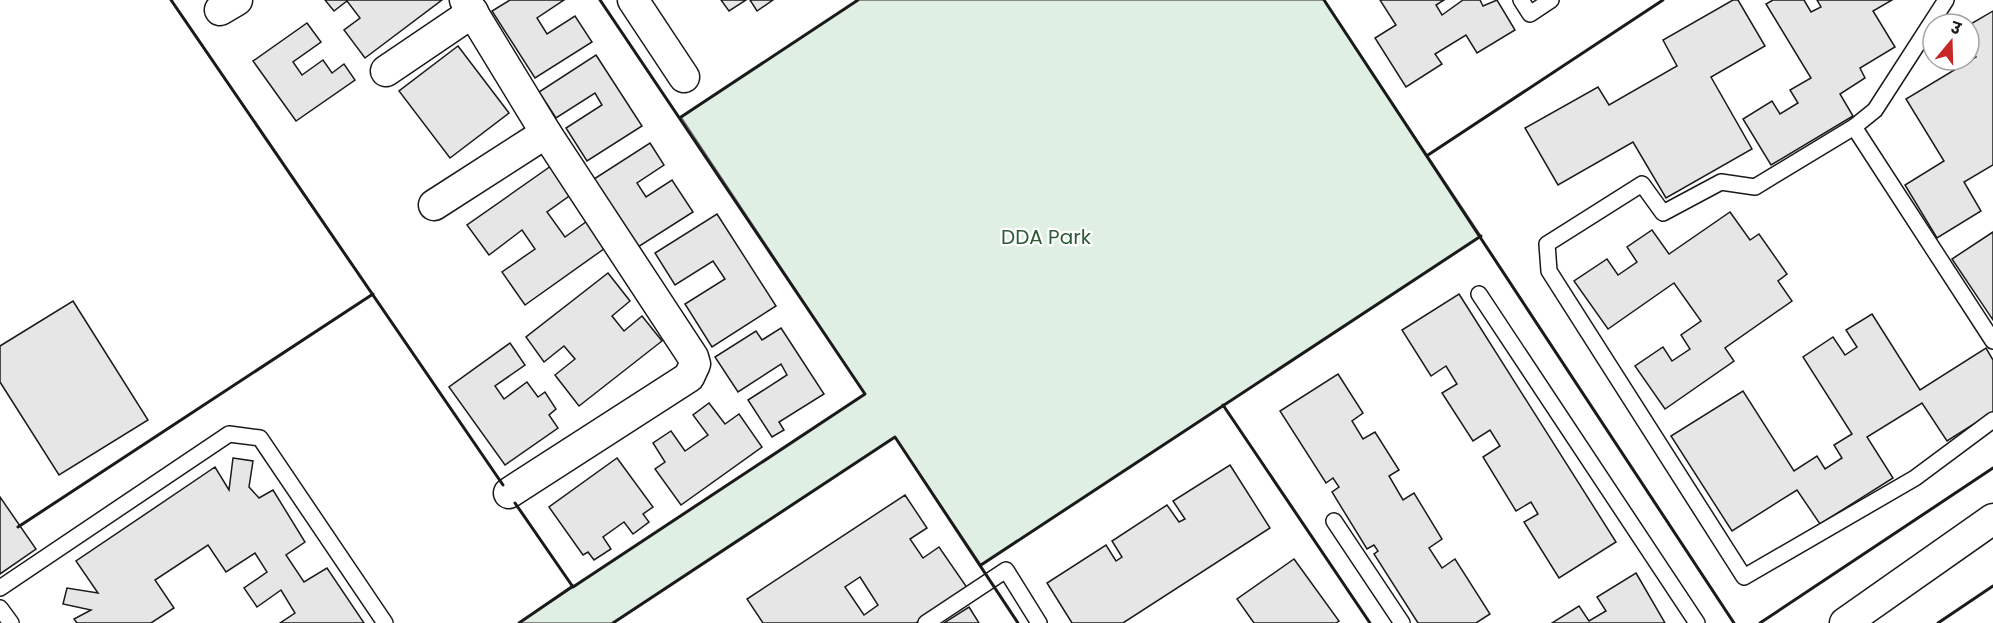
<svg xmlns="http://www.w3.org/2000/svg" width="1993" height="623" font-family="Poppins,'Noto Sans Devanagari',sans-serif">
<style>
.green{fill:#e0efe3;stroke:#6a6a6a;stroke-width:1.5}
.building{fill:#e6e6e6;stroke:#1a1a1a;stroke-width:1.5;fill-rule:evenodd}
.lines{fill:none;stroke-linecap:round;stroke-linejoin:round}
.service-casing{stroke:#1a1a1a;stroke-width:18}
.minor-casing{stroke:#1a1a1a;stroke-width:33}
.service{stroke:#fff;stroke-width:15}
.minor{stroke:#fff;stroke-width:30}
.wall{stroke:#1a1a1a;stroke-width:3}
.labels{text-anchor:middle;stroke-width:4.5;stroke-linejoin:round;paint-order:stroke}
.park-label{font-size:20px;fill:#2b5a34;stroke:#fff}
</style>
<rect width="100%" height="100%" fill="#fff"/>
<!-- green -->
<path class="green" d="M858,0h466l157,236 -500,329 -86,-128 -282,186h-94l346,-229 -184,-277z"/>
<!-- building -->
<g class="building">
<path d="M325,0h117l-77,58 -21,-28 16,-12 -13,-17 -13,10z"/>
<path d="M510,0h54l-27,18 10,16 28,-18 17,26 -57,36 -43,-67z"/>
<path d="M721,0h25l-17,11z"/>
<path d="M750,0h23l-16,11z"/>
<path d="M1380,0h64l-8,5 6,10 21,-15h17l3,6 14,-6 18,30 -38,23 -11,-18 -31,19 7,10 -36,23 -31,-49 21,-13z"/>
<path d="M1733,0h5l27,46 -54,31 41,72 -86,49 -33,-56 -75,43 -33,-57 73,-41 11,18 68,-39 -14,-26z"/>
<path d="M1773,0h31l7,12 10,-5 -4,-7h75l-19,11 22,36 -35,21 5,10 -25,16 13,22 -82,49 -28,-46 29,-18 8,13 18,-11 -8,-13 21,-12 -45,-74z"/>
<path d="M1993,11v154l-29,17 17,29 -44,27 -32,-53 39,-24 -38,-62 70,-42 -7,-13v-19z"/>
<path d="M307,23l14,19 -28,20 9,13 21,-15 9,13 12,-9 11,16 -59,41 -43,-60z"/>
<path d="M458,46l51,67 -59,45 -51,-67z"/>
<path d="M596,55l46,71 -55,35 -21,-33 36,-23 -7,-12 -39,25 -17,-26z"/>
<path d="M650,143l14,22 -27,18 9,14 26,-17 21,32 -55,35 -44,-68z"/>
<path d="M551,166l21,28 -25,18 18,25 25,-18 18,27 -83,59 -23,-33 33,-23 -13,-19 -33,25 -22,-30z"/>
<path d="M1730,212l20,28 9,-6 28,40 -9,7 14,20 -67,47 9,13 -69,48 -30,-43 28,-19 9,14 18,-12 -9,-14 20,-14 -27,-38 -66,46 -34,-48 33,-22 11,16 19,-13 -10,-15 25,-17 17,24z"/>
<path d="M717,214l59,92 -64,41 -27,-43 40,-25 -12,-18 -38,24 -20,-32z"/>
<path d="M1993,232v88l-41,-61z"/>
<path d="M608,273l22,28 -18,15 12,15 18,-15 20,25 -83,65 -24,-31 20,-16 -11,-13 -20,16 -18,-25z"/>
<path d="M1459,294l157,248 -57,36 -35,-56 14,-8 -7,-12 -15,9 -33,-54 17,-11 -10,-16 -17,11 -31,-48 15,-9 -11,-18 -15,10 -29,-46z"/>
<path d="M73,301l75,119 -89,55 -59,-93v-36z"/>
<path d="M1872,314l48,76 66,-42 7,12v52l-46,29 -25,-38 -55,34 26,41 -73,46 -23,-34 -65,41 -61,-95 72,-45 51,80 23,-15 8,13 17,-11 -8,-13 18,-11 -49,-77 30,-20 12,18 12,-8 -11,-17z"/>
<path d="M781,328l43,66 -45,28 5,8 -12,7 -24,-37 39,-25 -6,-11 -43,28 -23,-35 41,-26 6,9z"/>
<path d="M510,343l15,22 -30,21 9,13 23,-17 11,15 7,-5 11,17 -7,6 9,13 -53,37 -56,-78z"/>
<path d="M1338,374l25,39 -11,8 11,18 12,-7 24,38 -10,6 14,24 11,-7 28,46 -13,9 13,20 13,-9 35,55 -14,9h-58l-44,-69 4,-3 -4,-6 -7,4 -35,-57 7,-5 -6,-9 -7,5 -46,-72z"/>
<path d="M709,403l16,21 14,-10 23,33 -81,58 -26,-36 10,-7 -12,-19 18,-12 14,20 23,-16 -15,-20z"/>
<path d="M233,458l20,3 -4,26 10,11 14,-8 32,52 -19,13 18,27 23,-14 37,55h-84l15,-10 -14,-23 -24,17 -13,-19 23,-16 -12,-19 -29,19 -18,-27 -53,35 19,28 -23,15h-74l-3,-4 17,-9 -28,-6 4,-16 31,5 -22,-32 139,-94 14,23z"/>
<path d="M617,458l36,49 -10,7 6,8 -16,12 -9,-12 -21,15 8,12 -17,11 -6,-8 -5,3 -34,-48z"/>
<path d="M1230,465l40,63 -147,95h-51l-25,-40 59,-38 10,16 6,-4 -10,-16 55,-36 12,17 6,-3 -12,-18z"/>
<path d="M905,495l22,33 -17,11 13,19 16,-11 29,42 -52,34h-153l-16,-24zM860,577l18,28 -14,10 -19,-28z"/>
<path d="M0,497l36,52 -36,25z"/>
<path d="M1294,559l45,62 -3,2h-82l-17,-24z"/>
<path d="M1636,573l29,50h-113l27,-17 10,15 17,-10 -9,-14z"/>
<path d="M969,607l10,16h-35z"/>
</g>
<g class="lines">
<defs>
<g id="service">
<path d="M1521,0l9,14 21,-14"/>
<path d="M1946,0l-71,110 -21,17 -99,60 -34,-5 -58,31 -21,-29 -95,60 2,27 195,306 171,-99 78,-58"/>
<path d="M1854,127l139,214"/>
<path d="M1479,294l218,329"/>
<path d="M1334,521l68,102"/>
<path d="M0,588l229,-154 31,4 125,185"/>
<path d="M0,608l11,15"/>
<path d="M926,623l80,-53 33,53"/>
</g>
<g id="minor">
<path d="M465,0l81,133 147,224 2,7 -6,13 -180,116"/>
<path d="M633,0l51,77"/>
<path d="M220,10l17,-10"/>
<path d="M386,71l87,-59"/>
<path d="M434,205l112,-72"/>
<path d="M1845,623l148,-104"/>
</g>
</defs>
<!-- service casing -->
<use href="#service" class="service-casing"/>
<!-- minor casing -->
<use href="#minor" class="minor-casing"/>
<!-- service -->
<use href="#service" class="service"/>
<!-- minor -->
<use href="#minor" class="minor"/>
<!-- wall -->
<g class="wall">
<path d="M171,0l332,485"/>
<path d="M1324,0l410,623"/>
<path d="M681,117l177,-117"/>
<path d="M1428,155l235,-155"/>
<path d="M1223,405l147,218"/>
<path d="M515,503l58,84 292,-193 -265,-394"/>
<path d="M18,527l355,-233"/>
<path d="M981,565l500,-329"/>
<path d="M519,623l54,-37"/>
<path d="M613,623l282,-186 123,186"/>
<path d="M1760,623l233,-155"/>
<path d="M1938,623l55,-37"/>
</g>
</g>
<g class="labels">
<!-- park labels -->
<g class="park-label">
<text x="1046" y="244">DDA Park</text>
</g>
</g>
<!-- north arrow -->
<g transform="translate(1951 42) rotate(19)"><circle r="28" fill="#ffffff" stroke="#a3a3a3" stroke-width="1.5"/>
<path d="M0-4.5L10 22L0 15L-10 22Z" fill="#c62828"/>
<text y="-9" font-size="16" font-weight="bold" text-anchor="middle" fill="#1a1a1a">उ</text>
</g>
</svg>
